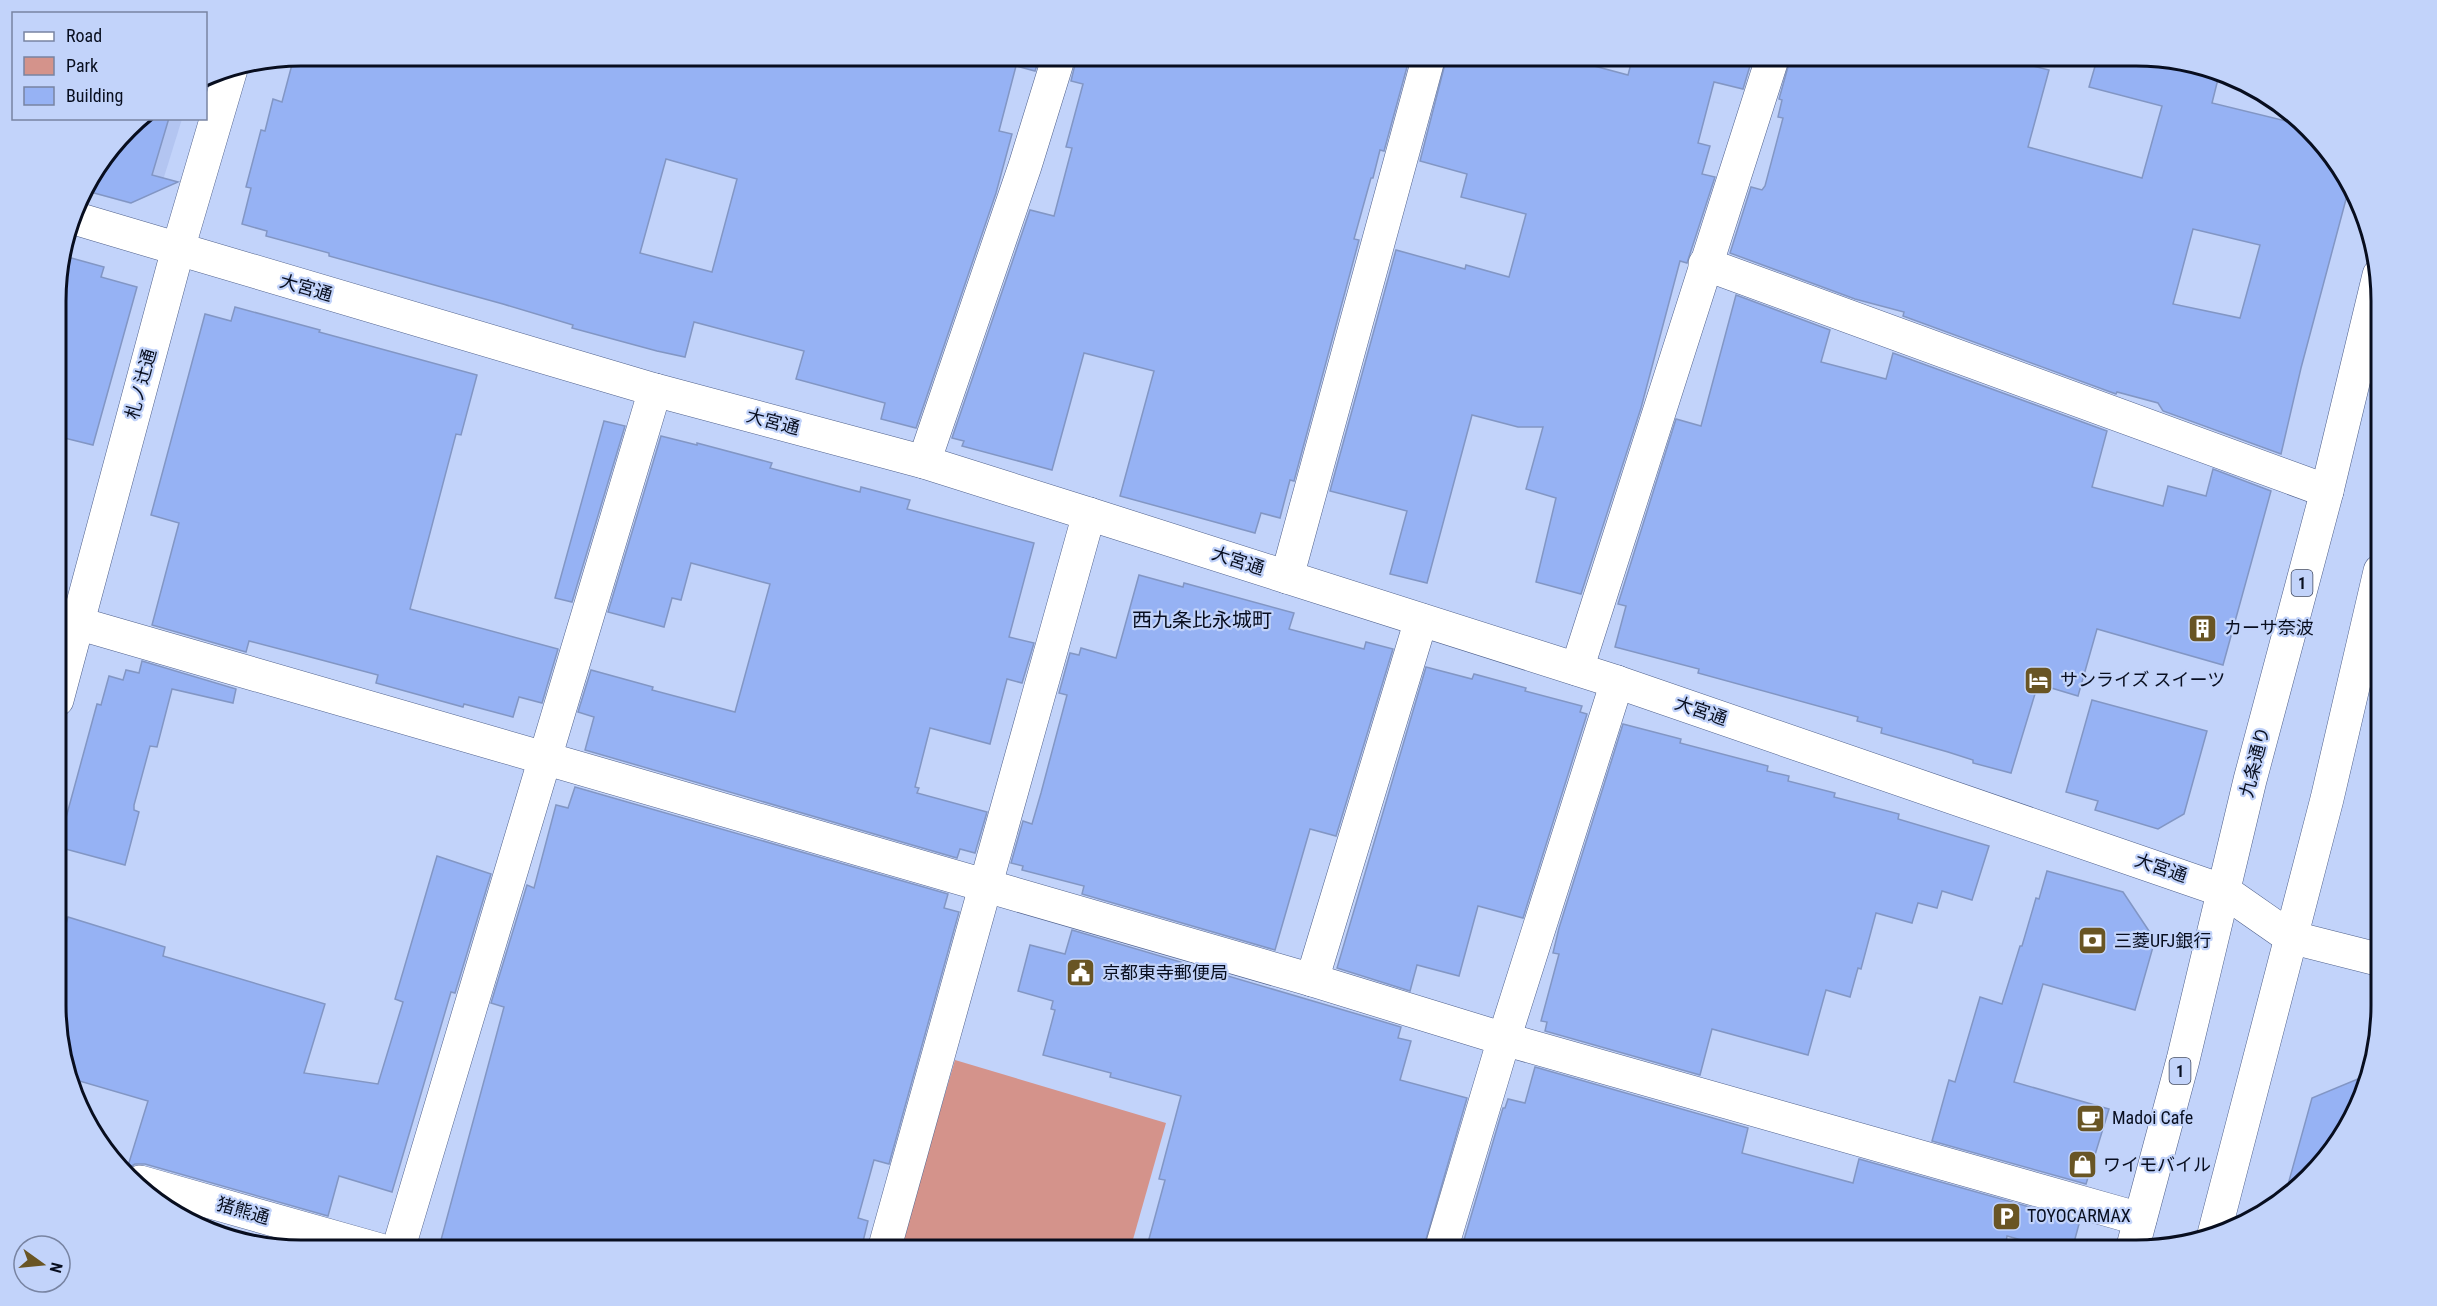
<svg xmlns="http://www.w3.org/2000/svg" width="2437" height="1306" font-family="'Roboto Condensed','Noto Sans JP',sans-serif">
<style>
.built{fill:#b3c5f1}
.green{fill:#d4938b}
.building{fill:#96b2f4;stroke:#8296c4;stroke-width:1.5;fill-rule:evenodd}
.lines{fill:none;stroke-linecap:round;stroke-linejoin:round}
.minor-casing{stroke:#4f608b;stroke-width:34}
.major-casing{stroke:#4f608b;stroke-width:34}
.highway-casing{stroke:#4f608b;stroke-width:34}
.minor{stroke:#fff;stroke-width:33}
.major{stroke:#fff;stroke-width:33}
.highway{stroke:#fff;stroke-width:33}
.labels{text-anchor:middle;stroke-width:4.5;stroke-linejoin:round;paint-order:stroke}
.shield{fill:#c2d3fa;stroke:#404961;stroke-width:1.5}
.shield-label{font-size:16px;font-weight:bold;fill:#080e1f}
.street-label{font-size:18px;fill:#080e1f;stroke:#c2d3fa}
.poi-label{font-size:18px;fill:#080e1f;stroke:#c2d3fa;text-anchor:start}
.neighbourhood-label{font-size:20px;fill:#080e1f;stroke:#c2d3fa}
.rim{fill:none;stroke:#080e1f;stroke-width:3}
</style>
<rect width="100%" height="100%" fill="#c2d3fa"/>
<!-- built -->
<path class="built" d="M137,119h45l-22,71 -30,14 -48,-14z"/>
<!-- green -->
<path class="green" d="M955,1060l211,63 -36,127h-231z"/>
<!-- building -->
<g class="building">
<path d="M301,56h36l27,7 2,-7h674l-5,15 -19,-5 -17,65 13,3 -16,59 -80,235 -35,-9 4,-16 -89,-24 8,-28 -110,-29 -9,35 -28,-6 -85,-23 1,-3 -70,-21 -174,-48v-3l-63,-17 1,-5 -25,-7 9,-36 -5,-1 15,-57 4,1 8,-32 9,3 12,-45zM666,159l71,20 -25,93 -72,-19z"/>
<path d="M1077,56h333l-26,95 -4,-1 -7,28h-2l-17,61 5,1 -65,241 -4,-1 -10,38 -19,-5 -6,20 -135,-37 34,-125 -70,-18 -32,117 -90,-24 2,-5 -12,-3 78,-228 24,6 18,-68 -6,-1 17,-63 -12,-3z"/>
<path d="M1447,56h110l71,19 5,-19h120l-10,33 -29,-7 -16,61 12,3 -8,28 13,3 -28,86 -7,-2 -39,147 -60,186 -45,-12 20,-84 -30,-9 17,-62h-25l-46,-12 -45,168 -37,-9 17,-63 -77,-20 66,-241 69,19 1,-4 43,12 17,-63 -65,-17 6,-23 -47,-13z"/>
<path d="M1791,56h137l41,10 3,-10h22l55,14 -21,77 114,31 20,-72 -73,-19 9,-31h38l83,19 -7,28 94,23 34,38 9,24 -48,180 -20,86 -118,-43 -5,-8 -41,-11 -1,2 -213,-78 1,-4 -49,-13 -125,-46 21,-66 11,3 3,-4 18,-68 -5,-1 4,-17 -3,-1zM2193,229l67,16 -20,73 -67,-14z"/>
<path d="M137,118h32l-17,57 26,7 -47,21 -48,-13z"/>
<path d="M64,256l40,11 -3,10 36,10 -44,158 -37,-9v-152z"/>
<path d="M1736,295l94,35 -9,32 65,17 7,-26 214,78 -15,56 71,19 5,-20 38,10 7,-27 58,22 -48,174 -126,-36 -19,67 -40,-12 -27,89 -38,-10v-3l-25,-8 -67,-19 1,-5 -25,-7 1,-4 -160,-44 1,-4 -84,-22 11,-41 -8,-2 58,-185 25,7z"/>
<path d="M235,307l85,23 -1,2 158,43 -16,60 -5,-1 -46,175 148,40 -16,54 -23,-6 -6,20 -49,-13 -1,3 -87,-24 2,-8 -79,-21 -50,-13 -3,11 -94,-27 27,-102 -28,-8 54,-201 26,7z"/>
<path d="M604,421l21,5 -53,176 -17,-4z"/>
<path d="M661,436l36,9v-2l75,20 -2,5 90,24 1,-5 49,13 -3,9 127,34 -25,94 25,6 -12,40 -15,-4 -17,65 -60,-16 -15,59 4,1 -2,5 70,19 -12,41 -15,-4 -3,9 -372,-108 9,-33 -16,-5 13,-42 62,17 -1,3 83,22 35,-128 -79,-21 -10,37 -9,-2 -8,29 -56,-15z"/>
<path d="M1139,575l44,12 1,-4 110,30 -5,16 75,20 2,-7 27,7 -57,187 -26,-7 -35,121 -193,-56 2,-8 -62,-16 1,-4 -12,-3 12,-42 9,3 9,-31 26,-98 -8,-2 11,-40 9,2 2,-7 35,10z"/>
<path d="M142,661l94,28 -3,14 -61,-14 -15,58 -7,-1 -16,59v5l5,2 -14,53 -67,-18 39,-143 4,1 8,-29 14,4 3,-10 13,3z"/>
<path d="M1426,667l46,12 2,-5 52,14 -1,3 57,15 -2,6 7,2 -64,204 -45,-12 -19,70 -42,-11 -7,26 -73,-23z"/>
<path d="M2092,700l115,31 -23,83 -26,15 -63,-19 3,-9 -32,-9z"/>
<path d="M1623,724l58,15 -1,4 88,23 -1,5 22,5 -1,5 47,12 -1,4 65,17 -1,5 91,27 -17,54 -30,-9 -5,17 -19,-5 -6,20 -36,-10 -15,56 -3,-1 -8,29 -24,-7 -18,65 -96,-26 -12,46 -155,-44 2,-9 -6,-1 18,-67 -6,-1 6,-25z"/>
<path d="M575,787l373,107 -4,14 15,4 -70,252 -15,-4 -16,58 10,3 -7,29h-379l-41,-10 63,-233 -13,-4 36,-118 7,3 22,-83 12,3z"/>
<path d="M437,856l54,18 -36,119 -4,-1 -59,200 -53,-16 -11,40 -183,-52h-10l-8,5 21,-68 -79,-23 -11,-40 -1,-83 11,-38 97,30 -2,9 162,48 -21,69 74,11 25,-82 -8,-3z"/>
<path d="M2047,871l76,21 32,48 -20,70 -92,-26 -29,98 95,27 -23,75 -154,-43 17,-61 6,2 25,-85 22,7 18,-58h2l14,-48 3,1z"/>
<path d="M1072,930l329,97 -3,11 13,3 -11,39 67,18 -44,152h-277l19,-70 -6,-1 22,-83 -71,-19 1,-4 -68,-18 12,-45 -4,-1 2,-8 -35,-10 12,-46 35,9z"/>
<path d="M1535,1067l213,61 -6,25 111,30 6,-24 217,61 -1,3 4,1 -7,26h-15l-50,-14 -2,14h-544l42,-142h2l3,-9 17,4z"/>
<path d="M2365,1076l-9,38 -36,53 -36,32 28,-101z"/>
</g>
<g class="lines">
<defs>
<g id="minor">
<path d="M74,218l581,172 269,72 165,52 528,168 607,209"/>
<path d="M1705,264l622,227"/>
<path d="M924,462l101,-296 34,-110"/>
<path d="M1287,577l142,-521"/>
<path d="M77,623l1235,357 192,59 636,180"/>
<path d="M1577,669l196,-613"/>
<path d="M57,700l121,-451 53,-180"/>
<path d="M1312,980l109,-360"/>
<path d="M140,1182l240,68"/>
<path d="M398,1250l257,-860"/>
<path d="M884,1250l205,-736"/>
<path d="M1441,1250l63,-211 113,-357"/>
</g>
<path id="major" d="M2224,891l66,46 91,23"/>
<g id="highway">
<path d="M2213,1238l114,-439 53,-228"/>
<path d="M2132,1250l51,-190 67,-280 77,-289 52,-216"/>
</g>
</defs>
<!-- minor casing -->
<use href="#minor" class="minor-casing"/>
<!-- major casing -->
<use href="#major" class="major-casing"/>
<!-- highway casing -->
<use href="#highway" class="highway-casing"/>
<!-- minor -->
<use href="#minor" class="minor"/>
<!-- major -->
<use href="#major" class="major"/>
<!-- highway -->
<use href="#highway" class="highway"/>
</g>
<!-- icons -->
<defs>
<symbol id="building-square" viewBox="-11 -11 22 22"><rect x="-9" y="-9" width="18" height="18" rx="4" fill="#695524" stroke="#c2d3fa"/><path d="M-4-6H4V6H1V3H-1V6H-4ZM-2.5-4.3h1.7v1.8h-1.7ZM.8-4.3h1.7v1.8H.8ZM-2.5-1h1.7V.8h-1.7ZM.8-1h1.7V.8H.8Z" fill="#fff"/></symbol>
<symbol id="hotel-square" viewBox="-11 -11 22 22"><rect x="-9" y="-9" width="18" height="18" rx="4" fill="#695524" stroke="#c2d3fa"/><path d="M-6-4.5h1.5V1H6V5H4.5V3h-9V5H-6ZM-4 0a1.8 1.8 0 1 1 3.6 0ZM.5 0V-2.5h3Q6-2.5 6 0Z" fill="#fff"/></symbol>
<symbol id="bank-square" viewBox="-11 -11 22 22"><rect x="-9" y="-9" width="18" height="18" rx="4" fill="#695524" stroke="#c2d3fa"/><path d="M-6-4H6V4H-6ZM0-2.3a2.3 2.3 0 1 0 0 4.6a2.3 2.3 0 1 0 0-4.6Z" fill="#fff"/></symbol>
<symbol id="civic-square" viewBox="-11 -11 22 22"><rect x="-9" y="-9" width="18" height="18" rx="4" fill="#695524" stroke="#c2d3fa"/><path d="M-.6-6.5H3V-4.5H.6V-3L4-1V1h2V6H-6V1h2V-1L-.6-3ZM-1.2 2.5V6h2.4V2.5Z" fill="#fff"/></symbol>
<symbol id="cafe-square" viewBox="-11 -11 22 22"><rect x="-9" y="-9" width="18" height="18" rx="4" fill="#695524" stroke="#c2d3fa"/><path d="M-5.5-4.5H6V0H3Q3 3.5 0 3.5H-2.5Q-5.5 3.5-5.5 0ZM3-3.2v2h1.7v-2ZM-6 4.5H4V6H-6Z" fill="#fff"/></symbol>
<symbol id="shop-square" viewBox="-11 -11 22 22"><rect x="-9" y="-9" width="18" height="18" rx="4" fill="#695524" stroke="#c2d3fa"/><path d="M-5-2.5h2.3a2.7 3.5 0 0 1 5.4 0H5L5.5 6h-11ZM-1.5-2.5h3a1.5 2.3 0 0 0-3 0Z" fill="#fff"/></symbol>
<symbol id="parking-square" viewBox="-11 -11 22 22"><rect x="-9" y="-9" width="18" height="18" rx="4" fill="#695524" stroke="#c2d3fa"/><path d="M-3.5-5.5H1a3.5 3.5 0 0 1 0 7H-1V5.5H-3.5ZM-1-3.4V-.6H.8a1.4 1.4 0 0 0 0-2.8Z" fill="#fff"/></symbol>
</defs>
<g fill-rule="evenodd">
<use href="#building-square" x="2186" y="612" width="33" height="33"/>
<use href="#hotel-square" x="2022" y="664" width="33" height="33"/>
<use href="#bank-square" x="2076" y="924" width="33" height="33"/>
<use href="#civic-square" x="1064" y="956" width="33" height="33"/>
<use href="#cafe-square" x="2074" y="1102" width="33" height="33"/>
<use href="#shop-square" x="2066" y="1148" width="33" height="33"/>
<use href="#parking-square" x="1990" y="1200" width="33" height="33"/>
</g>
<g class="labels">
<!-- shield labels -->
<g class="shield">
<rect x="2291.5" y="570" width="21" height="26" rx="4.5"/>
<rect x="2169.5" y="1058" width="21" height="26" rx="4.5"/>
</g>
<g class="shield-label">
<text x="2302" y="589">1</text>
<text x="2180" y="1077">1</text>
</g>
<!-- street labels -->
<g class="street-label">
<text transform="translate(306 288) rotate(16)" y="6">大宮通</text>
<text transform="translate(141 384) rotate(-75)" y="6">札ノ辻通</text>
<text transform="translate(773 422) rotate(15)" y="6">大宮通</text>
<text transform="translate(1238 561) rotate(18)" y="6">大宮通</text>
<text transform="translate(1701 711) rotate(19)" y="6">大宮通</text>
<text transform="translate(2255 762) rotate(-76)" y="6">九条通り</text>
<text transform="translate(2161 868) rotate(19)" y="6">大宮通</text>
<text transform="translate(243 1211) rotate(16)" y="6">猪熊通</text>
</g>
<!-- poi labels -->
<g class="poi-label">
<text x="2224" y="634">カーサ奈波</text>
<text x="2060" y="686">サンライズ スイーツ</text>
<text x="2114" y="947">三菱UFJ銀行</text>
<text x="1102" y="979">京都東寺郵便局</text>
<text x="2112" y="1124">Madoi Cafe</text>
<text x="2103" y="1171">ワイモバイル</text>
<text x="2027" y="1222">TOYOCARMAX</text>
</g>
<!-- neighbourhood labels -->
<g class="neighbourhood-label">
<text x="1202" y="627">西九条比永城町</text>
</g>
</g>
<!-- crop -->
<path d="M0 0H2437V1306H0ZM301 66H2136A235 235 0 0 1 2371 301V1005A235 235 0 0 1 2136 1240H301A235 235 0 0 1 66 1005V301A235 235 0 0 1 301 66Z" fill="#c2d3fa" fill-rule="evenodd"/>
<path class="rim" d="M301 66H2136A235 235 0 0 1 2371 301V1005A235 235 0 0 1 2136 1240H301A235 235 0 0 1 66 1005V301A235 235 0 0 1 301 66Z"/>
<!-- legend -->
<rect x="12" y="12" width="195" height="108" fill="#c2d3fa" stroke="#7884a2" stroke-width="1.5"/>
<rect x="24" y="32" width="30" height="9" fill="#ffffff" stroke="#7884a2" stroke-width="1.5"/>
<text x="66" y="42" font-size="18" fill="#080e1f">Road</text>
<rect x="24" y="57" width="30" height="18" fill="#d4938b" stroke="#7884a2" stroke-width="1.5"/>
<text x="66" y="72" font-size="18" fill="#080e1f">Park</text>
<rect x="24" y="87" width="30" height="18" fill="#96b2f4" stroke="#7884a2" stroke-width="1.5"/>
<text x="66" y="102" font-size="18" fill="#080e1f">Building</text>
<!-- north arrow -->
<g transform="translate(42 1264) rotate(105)"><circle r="28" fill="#c2d3fa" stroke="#7884a2" stroke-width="1.5"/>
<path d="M0-4.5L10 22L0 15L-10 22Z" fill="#695524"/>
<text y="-9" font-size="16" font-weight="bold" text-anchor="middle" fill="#080e1f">N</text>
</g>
</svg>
